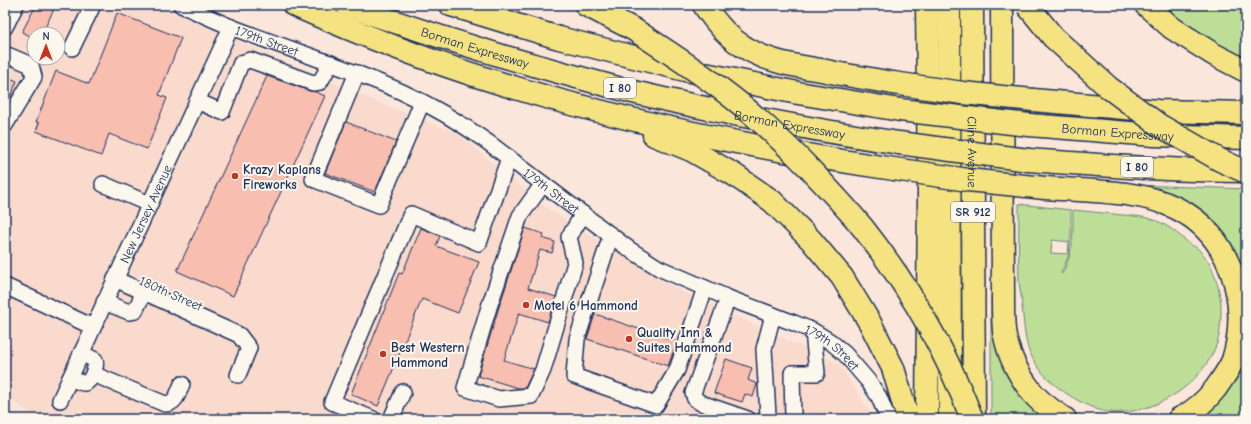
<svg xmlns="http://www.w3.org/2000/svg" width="1251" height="424" font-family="'Comic Neue',sans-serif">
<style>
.built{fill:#f9dacd;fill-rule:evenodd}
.green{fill:#bdde97;stroke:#6c867a;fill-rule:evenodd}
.building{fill:#f8beaf;stroke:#1b2f5e}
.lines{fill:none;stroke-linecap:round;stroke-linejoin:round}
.minor-casing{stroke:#1b2f5e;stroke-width:18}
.highway-casing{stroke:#1b2f5e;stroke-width:25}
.minor{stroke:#fbf7ec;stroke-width:15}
.highway{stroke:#f5e382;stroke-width:22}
.highway-bridge-casing{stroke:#1b2f5e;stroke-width:25;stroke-linecap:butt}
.highway-bridge{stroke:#f5e382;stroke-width:22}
.poi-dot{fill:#c8321e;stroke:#fbf7ec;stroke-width:1.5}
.labels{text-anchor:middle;stroke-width:4;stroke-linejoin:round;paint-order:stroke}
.shield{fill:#fbf7ec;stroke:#5e6b89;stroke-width:1}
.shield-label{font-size:12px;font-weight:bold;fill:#1b2f5e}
.street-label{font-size:13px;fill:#1b2f5e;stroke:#fbf7ec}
.poi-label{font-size:13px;font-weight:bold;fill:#1b2f5e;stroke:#fbf7ec;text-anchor:start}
</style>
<rect width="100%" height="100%" fill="#fae6da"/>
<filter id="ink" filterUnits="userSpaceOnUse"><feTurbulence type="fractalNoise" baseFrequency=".025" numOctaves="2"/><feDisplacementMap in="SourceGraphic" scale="8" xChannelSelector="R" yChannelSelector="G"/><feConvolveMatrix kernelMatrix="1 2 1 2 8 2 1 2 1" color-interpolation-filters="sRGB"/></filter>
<g filter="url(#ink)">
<!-- built -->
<path class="built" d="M5,5h150l220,96 83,33 90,75 129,80 162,75 35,55h-243l-26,-9 -70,9h-494l-36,-22zM34,34h24v24h-24z"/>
<!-- green -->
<g class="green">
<path d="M1159,5h87v57l-27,-14z"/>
<path d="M1137,185l109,4v88l-10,-25 -15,-20 -84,-45z"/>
<path d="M1019,204l52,6v24l-2,21 -8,18 1,1c12,-22 11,-40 11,-64 17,2 33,3 50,5 9,1 19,1 28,4 15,4 27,15 39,25 3,2 8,4 10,7 13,12 20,38 21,55 0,12 0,25 -4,37 -15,43 -64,73 -109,69 -10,-1 -21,-7 -29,-11 -22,-12 -40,-27 -50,-50 -5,-14 -5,-29 -7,-44 0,-8 -2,-16 -3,-25 -1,-26 0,-52 0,-78zM1052,240l17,2 -1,12 -17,-1z"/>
<path d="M991,296h2l53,123h-55z"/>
<path d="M1246,351v68h-48z"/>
</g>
<!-- building -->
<g class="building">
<path d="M36,5h20l-14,29h-8v4l-12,-6z"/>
<path d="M117,13l64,25 -22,57 8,3 -20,51 -38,-15 -8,22 -65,-25 3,-8 -3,-1 20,-51 33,13z"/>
<path d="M5,76l12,5 -8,20 -4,7z"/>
<path d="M267,76l43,15 6,1 9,4 -92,200 -56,-25z"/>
<path d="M346,122l50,20 -21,50 -50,-19z"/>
<path d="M421,228l19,8 -4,10 43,16 -21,51 -36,-14 -44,107 -27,-12 48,-121 3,1z"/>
<path d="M525,228l19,6 -2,4 13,4 -3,11 -12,-3 -12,38 28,9 -8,25 -29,-9 -15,47 30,9 -9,19h-7l-40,-12 20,-66z"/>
<path d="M595,314l82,28 -9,24 -81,-27z"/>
<path d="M726,359l26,9 -4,12 9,4 -4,13 -8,-3 -3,8 -28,-9z"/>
</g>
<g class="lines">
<defs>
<g id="minor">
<path id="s1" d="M181,5c16,7 33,15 50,22 57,22 115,40 171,65 31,14 59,31 87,51l140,106 30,19 69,30 66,25 19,8 18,11 14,12 24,28 10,15 9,22"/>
<path d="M5,27l11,-22"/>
<path d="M72,48l21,-43"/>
<path d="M5,54l26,11 3,12 -29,48"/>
<path d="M357,73l-44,106 66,26 43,-103"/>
<path d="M197,101l25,11 19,-49 9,-3 63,23 7,-1 11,-19"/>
<path d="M103,184l46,20"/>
<path d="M543,184l-23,32 -31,91 -24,81 34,11 32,-3 12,-26 32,-107 -6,-26 14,-23"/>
<path d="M611,235l-34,104 -3,37 82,29 21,-35 28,-82"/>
<path d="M115,279l124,56 10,13 -11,27"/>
<path d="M5,286l88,41"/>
<path d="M728,298l-35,95 2,6 6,4 47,16"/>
<path d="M104,302l25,10 6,-1 9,-19"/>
<path d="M93,374l72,30c11,0 13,-11 17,-20"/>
<path d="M70,378c4,1 11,6 15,5 7,-2 12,-17 10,-23l-14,-7"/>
<path id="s2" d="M60,400l171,-373"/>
<path d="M793,417l-1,-44h25l-4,-42"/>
<path d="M373,419l-41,-17 79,-188 68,29 30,-85"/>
<path d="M391,419l12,-27"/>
<path d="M765,419l3,-4 -4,-66 9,-34"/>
</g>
<g id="highway">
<path d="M294,5c65,29 131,55 199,76 130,41 266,68 401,88"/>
<path id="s3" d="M347,5c51,19 103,35 155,51 43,12 87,25 131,36 88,21 177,37 266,51"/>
<path d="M451,5l108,33 126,32 113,23 102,17"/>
<path d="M586,5l47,24"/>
<path d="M704,5c11,17 24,33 42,43 22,14 50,18 75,22 24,5 48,9 72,13"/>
<path d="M949,5l1,414"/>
<path id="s4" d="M972,5l2,414"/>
<path d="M1002,5l1,294c0,10 0,21 1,31 3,22 14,44 27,61 9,12 22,20 34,28"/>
<path d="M1146,5l26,23 41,26 33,17"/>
<path d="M1033,100l125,11 88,2"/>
<path id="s5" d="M1029,125l125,10 92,3"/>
<path d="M654,135l37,15 42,24 39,27 39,39 31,37 28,46 23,45 15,51"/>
<path d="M1029,160c72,5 144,11 217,11"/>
<path d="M1045,188c40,3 95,2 131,20 55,26 75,96 57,152 -4,10 -11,19 -17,28 -10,13 -23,24 -37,31"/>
<path d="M927,419l2,-227 -2,-187"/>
</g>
</defs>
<!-- minor casing -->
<use href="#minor" class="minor-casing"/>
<!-- highway casing -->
<use href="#highway" class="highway-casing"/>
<!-- minor -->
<use href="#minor" class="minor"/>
<!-- highway -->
<use href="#highway" class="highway"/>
<defs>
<g id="highway-bridge">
<path d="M1027,5l26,32 55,50 51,38 61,35 26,12"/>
<path d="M633,29c36,23 73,47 106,74 24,19 45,40 67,62 19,20 39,41 57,63 45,57 83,123 109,191"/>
<path d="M893,83l70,10 70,7"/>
<path d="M900,110l129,15"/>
<path d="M899,143l67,9 63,8"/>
<path d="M894,169l74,11 77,8"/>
</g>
</defs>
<!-- highway-bridge casing -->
<use href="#highway-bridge" class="highway-bridge-casing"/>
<!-- highway-bridge -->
<use href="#highway-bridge" class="highway-bridge"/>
</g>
</g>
<!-- markers -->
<g class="poi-dot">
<circle cx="235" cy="176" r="4"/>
<circle cx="526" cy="305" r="4"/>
<circle cx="629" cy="339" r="4"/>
<circle cx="383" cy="354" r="4"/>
</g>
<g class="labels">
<!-- shield labels -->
<g class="shield">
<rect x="604" y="78" width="32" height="20" rx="3"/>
<rect x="1121" y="157" width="32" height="20" rx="3"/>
<rect x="951" y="202" width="44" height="20" rx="3"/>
</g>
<g class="shield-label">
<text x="620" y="92">I 80</text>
<text x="1137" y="171">I 80</text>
<text x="973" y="216">SR 912</text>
</g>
<!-- street labels -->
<g class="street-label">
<text dy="5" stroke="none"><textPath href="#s1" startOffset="93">179th Street</textPath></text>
<text dy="5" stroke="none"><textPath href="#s3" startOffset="135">Borman Expressway</textPath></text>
<text dy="5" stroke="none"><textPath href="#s3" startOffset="459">Borman Expressway</textPath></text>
<text dy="5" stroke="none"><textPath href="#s5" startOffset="89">Borman Expressway</textPath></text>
<text dy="5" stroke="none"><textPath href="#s4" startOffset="147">Cline Avenue</textPath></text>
<text dy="5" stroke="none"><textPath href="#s1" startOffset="417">179th Street</textPath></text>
<text dy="5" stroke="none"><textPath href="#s2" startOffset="205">New Jersey Avenue</textPath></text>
<text transform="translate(171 293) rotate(24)" y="5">180th Street</text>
<text dy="5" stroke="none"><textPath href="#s1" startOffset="741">179th Street</textPath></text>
</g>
<!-- poi labels -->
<g class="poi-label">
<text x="243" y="174">Krazy Kaplans<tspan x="243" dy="15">Fireworks</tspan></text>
<text x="534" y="310">Motel 6 Hammond</text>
<text x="637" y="337">Quality Inn &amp;<tspan x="637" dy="15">Suites Hammond</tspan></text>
<text x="391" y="352">Best Western<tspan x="391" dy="15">Hammond</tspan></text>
</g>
</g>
<!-- margin -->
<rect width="1251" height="424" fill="none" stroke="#fbf7ec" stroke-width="20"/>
<rect x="10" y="10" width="1231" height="404" fill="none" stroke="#1b2f5e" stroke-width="1.5" filter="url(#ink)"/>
<!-- north arrow -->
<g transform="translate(46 46)"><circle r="19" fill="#fbf7ec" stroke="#a1a7b3"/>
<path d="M0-3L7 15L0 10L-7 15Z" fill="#c8321e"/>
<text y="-6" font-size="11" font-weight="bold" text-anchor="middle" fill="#1b2f5e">N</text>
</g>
</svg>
